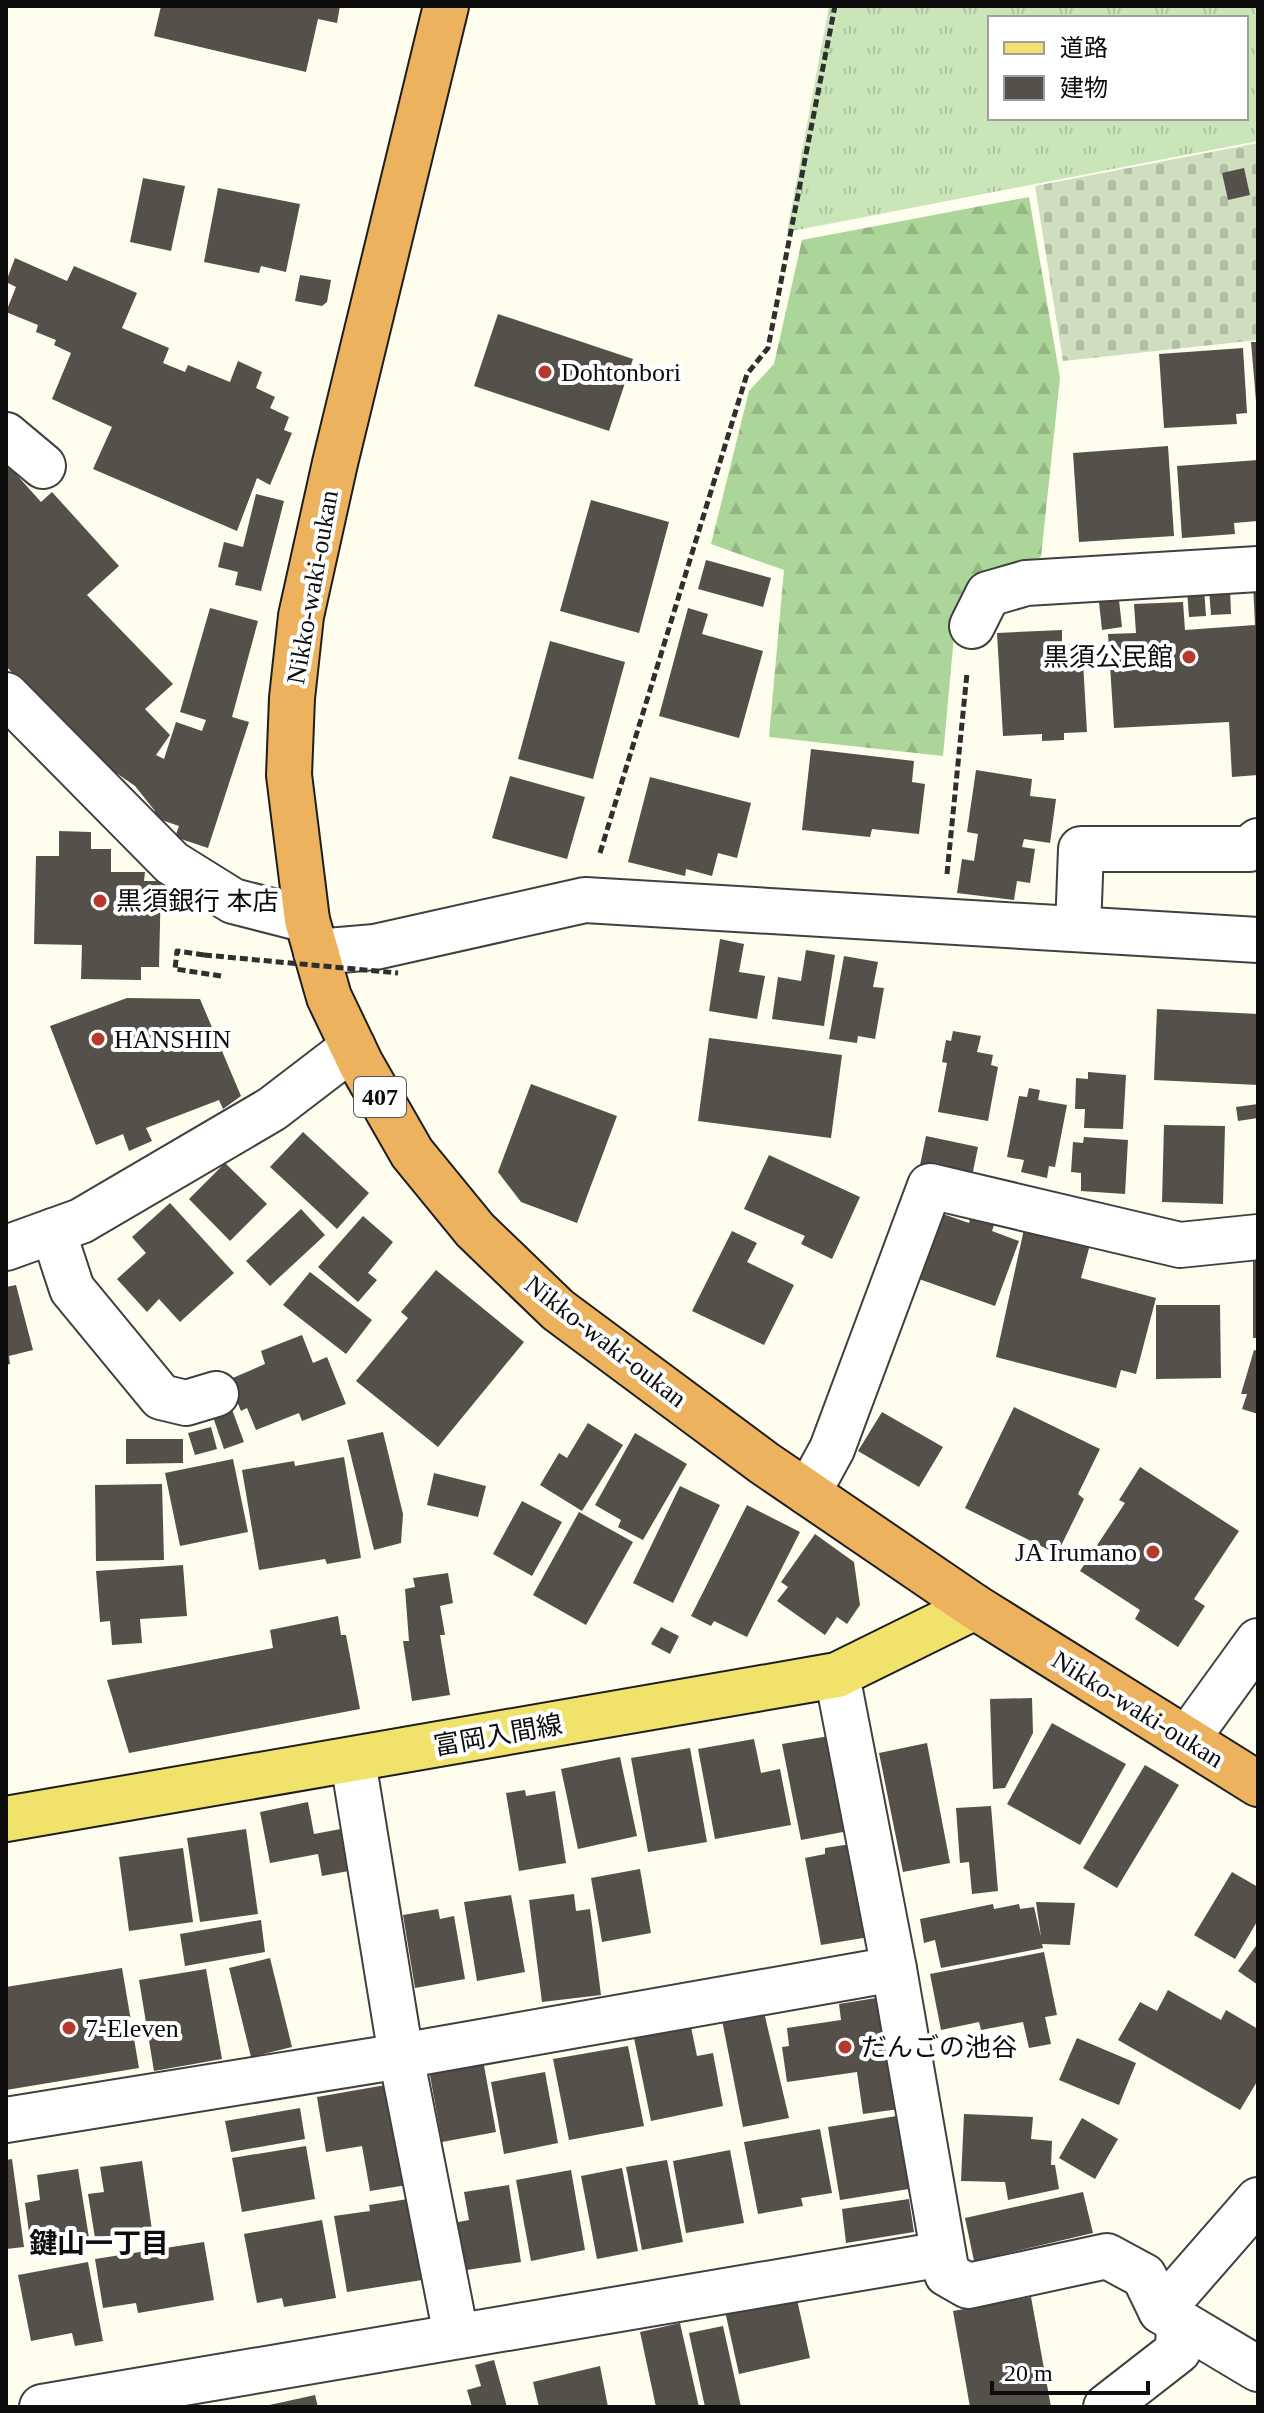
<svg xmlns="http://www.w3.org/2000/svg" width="1264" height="2413" font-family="'Times New Roman','Noto Sans JP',serif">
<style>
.grass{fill:url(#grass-tufts);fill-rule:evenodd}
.forest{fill:url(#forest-firs)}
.cemetery{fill:url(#cemetery-stones)}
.building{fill:#55504a}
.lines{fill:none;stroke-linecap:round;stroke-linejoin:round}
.minor-casing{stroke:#404040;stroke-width:48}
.major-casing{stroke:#1e1e1e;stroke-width:48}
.highway-casing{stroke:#1e1e1e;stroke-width:48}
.path{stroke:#2f2f2f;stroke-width:5;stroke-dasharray:8 4;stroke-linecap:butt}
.minor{stroke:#fff;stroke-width:44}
.major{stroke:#f1e26b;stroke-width:44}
.highway{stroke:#ecb25e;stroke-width:44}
.path-bridge{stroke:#2f2f2f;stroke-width:5;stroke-dasharray:8 4;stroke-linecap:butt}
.poi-dot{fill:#b5392d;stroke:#fff;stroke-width:3}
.labels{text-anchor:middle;stroke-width:8;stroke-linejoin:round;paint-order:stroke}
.shield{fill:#fff;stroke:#565656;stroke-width:2}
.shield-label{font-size:24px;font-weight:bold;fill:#0d0d0d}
.poi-label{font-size:26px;fill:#0d0d0d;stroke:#fff;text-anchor:start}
.street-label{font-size:26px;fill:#0d0d0d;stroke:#fff}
.neighbourhood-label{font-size:28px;font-weight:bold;fill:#0d0d0d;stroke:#fff}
</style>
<defs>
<pattern id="grass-tufts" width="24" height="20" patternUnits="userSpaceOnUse" patternTransform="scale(2)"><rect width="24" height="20" fill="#cae6b9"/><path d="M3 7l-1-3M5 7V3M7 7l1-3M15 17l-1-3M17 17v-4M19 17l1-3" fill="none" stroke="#acc49e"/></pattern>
<pattern id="forest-firs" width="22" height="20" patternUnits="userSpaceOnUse" patternTransform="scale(2)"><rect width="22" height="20" fill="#acd699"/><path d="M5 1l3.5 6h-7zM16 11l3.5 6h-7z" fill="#93b683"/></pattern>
<pattern id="cemetery-stones" width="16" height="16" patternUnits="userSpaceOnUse" patternTransform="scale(2)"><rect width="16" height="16" fill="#d0dec0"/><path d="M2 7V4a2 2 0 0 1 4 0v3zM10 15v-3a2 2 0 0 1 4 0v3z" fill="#b1bda4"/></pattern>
</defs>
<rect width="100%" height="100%" fill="#fefdee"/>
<!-- grass -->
<path class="grass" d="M829,6h429v135l-471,91zM990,18h256v100h-256z"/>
<!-- forest -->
<path class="forest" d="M1029,197l31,181 -19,179 -62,21 -23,36 -13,142 -174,-19 15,-167 -73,-26 38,-153 25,-27 28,-124z"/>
<!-- cemetery -->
<path class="cemetery" d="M1258,143v197l-195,21 -28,-175z"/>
<!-- building -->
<g class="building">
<path d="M161,6h179l-3,17 -19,-4 -12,53 -152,-36z"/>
<path d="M1244,168l6,27 -22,5 -6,-27z"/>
<path d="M143,178l42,8 -14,65 -41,-9z"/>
<path d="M218,188l82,16 -14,68 -25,-6 -2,7 -55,-11z"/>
<path d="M15,258l52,23 7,-15 63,27 -15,35 47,20 -6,15 22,9 3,-7 42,17 8,-21 24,11 -6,16 19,9 -5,11 19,9 -5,13 8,3 -22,52 -13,-7 -20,53 -144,-62 19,-42 -60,-28 19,-46 -17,-8 2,-5 -20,-8 2,-7 -32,-13 10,-25 -10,-5z"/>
<path d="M300,275l31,5 -4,22 -5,4 -27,-5z"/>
<path d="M498,314l135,45 -24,72 -135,-45z"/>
<path d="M1251,342h7v59h-2z"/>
<path d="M1243,348l4,65 -11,1 1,10 -73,4 -5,-74z"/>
<path d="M1168,446l6,90 -95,6 -6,-89z"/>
<path d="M1258,460v61l-24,2 1,11 -53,4 -5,-72z"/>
<path d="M6,463l35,39 11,-10 67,74 -32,29 86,89 -28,25 25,26 -14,20 8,4 12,-37 26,9 4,-11 -26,-8 30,-104 48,13 -26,96 17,5 -41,126 -33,-11 4,-11 -26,-9 2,-6 -20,-25 -43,-30 -86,-90z"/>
<path d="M256,494l28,7 -23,90 -26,-6 3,-13 -20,-5 6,-25 19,5z"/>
<path d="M591,500l78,22 -30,111 -79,-22z"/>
<path d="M706,560l65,18 -8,29 -65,-18z"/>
<path d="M1258,582v193l-26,2 -3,-55 -115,6 -6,-94 28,-1 -2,-29 49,-2 2,28 70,-5 -2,-42z"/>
<path d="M1204,588l2,28 -17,1 -2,-28z"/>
<path d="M1230,588l1,26 -20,1 -2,-26z"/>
<path d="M1118,591l4,36 -20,3 -4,-37z"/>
<path d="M688,608l20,6 -6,20 61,17 -24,87 -80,-22z"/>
<path d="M1062,630v15l20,-1 5,88 -23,1v7l-22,1v-7l-39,2 -6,-103z"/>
<path d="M550,641l75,21 -32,117 -75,-20z"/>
<path d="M811,749l103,12 -2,21 13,2 -6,50 -47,-5 -2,8 -68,-7z"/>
<path d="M976,770l56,9 -2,17 26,3 -6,44 -26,-4 -2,8 13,2 -5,34 -13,-2 -3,19 -57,-7 5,-34 12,2 4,-27 -11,-2z"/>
<path d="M510,776l75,21 -18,62 -75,-21z"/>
<path d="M650,777l101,26 -14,55 -19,-5 -6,23 -26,-7 -1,7 -57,-14z"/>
<path d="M59,831l32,1v17h20v23h34l-1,9h17l-2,86h-18v13l-60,-1 1,-34 -48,-1 2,-88h23z"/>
<path d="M720,939l24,5 -5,28 26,4 -8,43 -48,-8z"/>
<path d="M806,950l29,5 -11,71 -52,-7 6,-42 23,4z"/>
<path d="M844,956l34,6 -5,25 11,1 -9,51 -17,-3 -1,7 -28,-4z"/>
<path d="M127,998l73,1 41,97 -18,13 -4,-9 -73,28 6,13 -23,10 -6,-17 -27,11 -46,-119z"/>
<path d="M1157,1009l101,5v71l-104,-5z"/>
<path d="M953,1031l28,5 -4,16 16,3 -2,10 7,2 -10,54 -50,-9 9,-49 -5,-1 4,-22 5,1z"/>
<path d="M709,1038l133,17 -11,83 -133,-17z"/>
<path d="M1088,1072l38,3 -3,54 -39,-1 1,-19h-10l1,-31 12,1z"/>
<path d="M531,1084l86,32 -40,107 -56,-21 -23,-30z"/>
<path d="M1029,1088l11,2 -2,10 29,5 -12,62 -6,-1 -2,12 -26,-6 3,-12 -17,-3 12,-61 8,1z"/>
<path d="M1258,1104v14l-20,3 -2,-14z"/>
<path d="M1164,1125l61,1 -2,78 -61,-2z"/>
<path d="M303,1132l66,61 -32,36 -67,-62z"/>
<path d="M926,1136l52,11 -7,34 -52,-11z"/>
<path d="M1084,1137l44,3 -3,54 -44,-3v-18l-10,-1 2,-30 10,1z"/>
<path d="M769,1155l91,42 -28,62 -31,-15 4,-8 -61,-27z"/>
<path d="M225,1163l42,41 -37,37 -41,-42z"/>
<path d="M170,1203l64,70 -54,49 -21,-23 -12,13 -30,-33 29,-26 -14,-16z"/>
<path d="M301,1209l24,26 -55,51 -24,-25z"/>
<path d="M972,1213l23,9 -3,9 27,10 -24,65 -76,-27 24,-65 26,9z"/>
<path d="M363,1216l30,26 -25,31 9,7 -19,22 -40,-35z"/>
<path d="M1026,1220l66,17 -11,41 75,20 -20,76 -15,-4 -5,18 -120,-31z"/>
<path d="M732,1231l25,12 -10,19 47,23 -30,60 -72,-34z"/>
<rect x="1253" y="1258" width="5" height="80"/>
<path d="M436,1270l88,72 -86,105 -82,-66 52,-63 -7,-6z"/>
<path d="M310,1272l62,48 -26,34 -63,-49z"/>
<path d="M16,1285l17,65 -24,6 1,8 -4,1v-78z"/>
<path d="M1156,1305h64l1,73 -65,1z"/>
<path d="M302,1335l11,28 14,-6 19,47 -44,17 -3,-8 -43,17 -9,-22 -6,3 -13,-31 37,-16 -4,-13z"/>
<path d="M1254,1350l4,1v63l-16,-5 5,-15h-6z"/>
<path d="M230,1404l14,38 -20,7 -13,-38z"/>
<path d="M1014,1407l86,42 -22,45 6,5 -27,55 -92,-46z"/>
<path d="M882,1412l61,35 -24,40 -61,-36z"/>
<path d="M588,1423l35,22 -41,66 -42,-26 19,-32 8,5z"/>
<path d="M211,1427l6,22 -22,6 -7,-22z"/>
<path d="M383,1432l20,82 -2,29 -27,7 -27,-110z"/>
<path d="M635,1433l52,31 -44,76 -25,-13 3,-7 -26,-15z"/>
<path d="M126,1439h57v24l-57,1z"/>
<path d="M344,1457l17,101 -34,6 -2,-5 -66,11 -17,-100 52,-9 1,5z"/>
<path d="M233,1459l15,73 -68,14 -15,-73z"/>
<path d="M1140,1467l99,64 -45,68 11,7 -27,41 -43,-28 5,-9 -60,-39 45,-68 -6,-3z"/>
<path d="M434,1473l52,13 -8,31 -51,-12z"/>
<path d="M162,1484l2,76 -68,1 -1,-76z"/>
<path d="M680,1486l40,19 -47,98 -40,-20z"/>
<path d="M522,1501l40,21 -30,54 -39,-22z"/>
<path d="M747,1505l53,27 -53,105 -33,-16 -3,5 -20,-10z"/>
<path d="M579,1512l54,30 -47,83 -53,-30z"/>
<path d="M815,1534l39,28 6,43 -13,19 -10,-7 -12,18 -48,-34 11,-14 -7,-5z"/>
<path d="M183,1565l4,51 -47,3 2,24 -30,2 -2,-24 -10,1 -4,-51z"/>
<path d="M448,1573l5,30 -13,3 5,29h-5l10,60 -38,6 -9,-60h6l-4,-52 10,-2 -2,-9z"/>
<path d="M338,1616l3,19h5l14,74 -231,44 -22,-73 166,-32 -3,-18z"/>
<path d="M661,1627l18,9 -9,18 -19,-10z"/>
<path d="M1032,1698l1,35 -28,55 -12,1 -3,-90z"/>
<path d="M1052,1723l74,41 -46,81 -73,-41z"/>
<path d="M829,1736l19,95 -47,9 -19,-96z"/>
<path d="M754,1739l7,34 19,-4 11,56 -76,14 -17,-90z"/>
<path d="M927,1743l23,120 -47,9 -24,-119z"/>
<path d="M690,1748l17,94 -59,10 -17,-94z"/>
<path d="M620,1757l17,79 -59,13 -17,-80z"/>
<path d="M1145,1765l34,20 -62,103 -34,-20z"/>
<path d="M525,1790l1,6 29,-5 11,72 -47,8 -13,-78z"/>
<path d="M308,1802l6,32 32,-6 8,42 -32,6 -4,-22 -48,9 -10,-51z"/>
<path d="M991,1806l7,85 -26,3 -3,-32 -9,1 -4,-55z"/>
<path d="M246,1829l12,85 -58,8 -13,-84z"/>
<path d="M851,1844l18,93 -48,8 -16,-87 20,-4v-6z"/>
<path d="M183,1848l10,74 -64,9 -10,-74z"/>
<path d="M640,1869l11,64 -49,9 -11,-64z"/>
<path d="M1232,1872l26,15v33l-23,39 -41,-24z"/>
<path d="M574,1894l2,17 14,-2 11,86 -59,7 -13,-102z"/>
<path d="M511,1895l14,77 -48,9 -13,-79z"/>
<path d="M1036,1902l39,1 -5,42 -28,-1 1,4 -102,20 -6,-28 -11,3 -4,-24 73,-15 1,5 25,-5 1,5 14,-2 7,30z"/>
<path d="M438,1909l2,10 14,-3 11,63 -50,9 -12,-73z"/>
<path d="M261,1920l4,32 -80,14 -5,-32z"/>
<path d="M1258,1943v42l-20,-14z"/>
<path d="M1044,1952l13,63 -12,2 6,27 -22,4 -6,-26 -42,8 -2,-8 -38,8 -11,-56z"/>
<path d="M270,1958l22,89 -41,10 -22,-89z"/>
<path d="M122,1968l17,100 -133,22v-103z"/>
<path d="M206,1969l16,90 -68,12 -15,-91z"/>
<path d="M1168,1990l53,30 5,-10 32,19v51l-18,30 -122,-70 22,-38 17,9z"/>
<path d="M882,1997l17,112 -36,5 -6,-42 -70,10 -5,-35 7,-1 -2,-18 54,-8 -2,-16z"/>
<path d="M763,2008l26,110 -46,9 -22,-112z"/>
<path d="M691,2027l6,29 16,-3 10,53 -72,15 -17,-83z"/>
<path d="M1077,2038l59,25 -17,42 -60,-25z"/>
<path d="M628,2046l16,80 -75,14 -16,-81z"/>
<path d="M483,2060l13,72 -54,10 -13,-72z"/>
<path d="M545,2072l13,71 -54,11 -13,-72z"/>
<path d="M397,2083l10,102 -37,6 -8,-45 -36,6 -9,-55z"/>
<path d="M300,2108l5,31 -74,13 -6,-31z"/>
<path d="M964,2114l69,3 -2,22 21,2 -1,24h4l4,24 -51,11 -3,-18 -44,-1z"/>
<path d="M903,2115l12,73 -75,12 -12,-73z"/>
<path d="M1082,2118l36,21 -23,40 -36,-21z"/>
<path d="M820,2129l12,64 -31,5 2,8 -45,8 -14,-72z"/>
<path d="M306,2146l9,53 -73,13 -10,-54z"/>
<path d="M730,2150l14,73 -58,10 -13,-72z"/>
<path d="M12,2159l12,88 -18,2v-89z"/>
<path d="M667,2160l16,82 -41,8 -16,-83z"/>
<path d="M142,2161l10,69 -57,8 -7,-44 16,-2 -4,-25z"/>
<path d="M622,2168l16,83 -41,8 -16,-83z"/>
<path d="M78,2169l11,69 -58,9 -6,-44 15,-3 -3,-25z"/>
<path d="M571,2170l14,80 -54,11 -15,-81z"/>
<path d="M509,2185l12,77 -61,9 -7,-48 16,-3 -5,-28z"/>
<path d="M1083,2192l10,41 -119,28 -9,-43z"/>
<path d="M408,2199l14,81 -75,12 -13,-76 36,-5 -1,-6z"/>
<path d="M909,2199l5,33 -68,11 -4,-34z"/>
<path d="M322,2220l14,78 -52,9 -2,-9 -25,5 -13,-69z"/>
<path d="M204,2242l10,58 -76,13 -2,-10 -33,5 -8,-49z"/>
<path d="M88,2262l15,79 -28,5 -3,-13 -41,8 -13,-66z"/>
<path d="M796,2295l14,63 -71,16 -14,-63z"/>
<path d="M1031,2297l20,110h-81l-17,-96z"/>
<path d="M680,2323l19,84h-43l-16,-75z"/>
<path d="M723,2326l18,81h-36l-16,-74z"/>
<path d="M494,2360l13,47h-35l-5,-17 14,-4 -6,-21z"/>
<path d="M600,2366l8,41h-69l-6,-25z"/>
<path d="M315,2395l3,12h-53v-1z"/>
</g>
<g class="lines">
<defs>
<g id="minor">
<path d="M6,435l37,31"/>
<path d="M972,626l16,-32 38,-11 232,-14"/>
<path d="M6,695l166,168 61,38 74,19"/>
<path d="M1078,929l3,-80h168l9,-8"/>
<path d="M316,952l59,-5 210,-47 673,40"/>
<path d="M53,1231l19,58 89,108 25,6 30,-9"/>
<path d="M6,1248l75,-27 191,-112 81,-62"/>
<path d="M808,1493l24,-44 98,-263 250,59 78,-8"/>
<path d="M837,1675l57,294 53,305 21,12 139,-30 37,20 17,35 97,-111"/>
<path d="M1187,1739l71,-98"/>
<path d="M353,1761l48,295 55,279"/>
<path d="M6,2120l395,-64 493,-87"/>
<path d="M1161,2311l97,58"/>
<path d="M42,2407l901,-153"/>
<path d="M1106,2407l72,-56 1,-30"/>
</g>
<path id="major" d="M6,1819l831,-144 138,-68"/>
<path id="highway" d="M446,6l-111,457 -34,153 -9,82 -3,77 18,145 22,77 32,67 51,89 63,77 83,80 206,153 211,144 283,177"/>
</defs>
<!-- minor casing -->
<use href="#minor" class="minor-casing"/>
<!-- major casing -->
<use href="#major" class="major-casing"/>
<!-- highway casing -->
<use href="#highway" class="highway-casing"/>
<!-- path -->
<g class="path">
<path d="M600,853l147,-479 21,-26 67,-342"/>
<path d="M947,874l20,-201"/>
<path d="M204,955l-27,-4 -2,18 46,7"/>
</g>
<!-- minor -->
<use href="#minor" class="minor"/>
<!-- major -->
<use href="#major" class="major"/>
<!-- highway -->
<use href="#highway" class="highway"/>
<!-- path-bridge -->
<path class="path-bridge" d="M204,955l194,18"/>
</g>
<!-- markers -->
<g class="poi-dot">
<circle cx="545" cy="372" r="8"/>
<circle cx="1189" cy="657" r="8"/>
<circle cx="100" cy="901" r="8"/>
<circle cx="98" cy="1039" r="8"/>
<circle cx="1153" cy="1552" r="8"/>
<circle cx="69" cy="2028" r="8"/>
<circle cx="845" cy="2047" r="8"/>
</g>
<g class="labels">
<!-- shield labels -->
<rect class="shield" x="354" y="1077" width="52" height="40" rx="6"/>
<g class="shield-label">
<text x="380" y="1105">407</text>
</g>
<!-- poi labels -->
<g class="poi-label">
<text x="561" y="381">Dohtonbori</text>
<text x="1173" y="666" text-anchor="end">黒須公民館</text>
<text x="116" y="910">黒須銀行 本店</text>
<text x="114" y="1048">HANSHIN</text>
<text x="1137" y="1561" text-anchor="end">JA Irumano</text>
<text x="85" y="2037">7-Eleven</text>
<text x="861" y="2056">だんごの池谷</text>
</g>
<!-- street labels -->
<g class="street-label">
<text transform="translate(312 587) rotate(-80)" y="9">Nikko-waki-oukan</text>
<text transform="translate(606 1341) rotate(38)" y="9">Nikko-waki-oukan</text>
<text transform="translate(1138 1709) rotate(32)" y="9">Nikko-waki-oukan</text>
<text transform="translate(498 1735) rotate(-10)" y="9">富岡入間線</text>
</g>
<!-- neighbourhood labels -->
<g class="neighbourhood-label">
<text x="99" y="2253">鍵山一丁目</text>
</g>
</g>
<!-- border -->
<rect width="1264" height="2413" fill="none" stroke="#0d0d0d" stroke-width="16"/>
<!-- legend -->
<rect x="988" y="16" width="260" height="104" fill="#ffffff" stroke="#9e9e9e" stroke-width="2"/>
<rect x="1004" y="42" width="40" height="12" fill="#f1e26b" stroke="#9e9e9e" stroke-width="2"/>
<text x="1060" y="56" font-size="24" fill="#0d0d0d">道路</text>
<rect x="1004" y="76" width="40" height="24" fill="#55504a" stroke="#9e9e9e" stroke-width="2"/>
<text x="1060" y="96" font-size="24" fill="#0d0d0d">建物</text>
<!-- scale -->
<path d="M992 2381v12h156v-12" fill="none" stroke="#0d0d0d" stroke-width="4"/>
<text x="1004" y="2381" font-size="24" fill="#0d0d0d" stroke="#ffffff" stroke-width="6" paint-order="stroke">20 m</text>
</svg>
